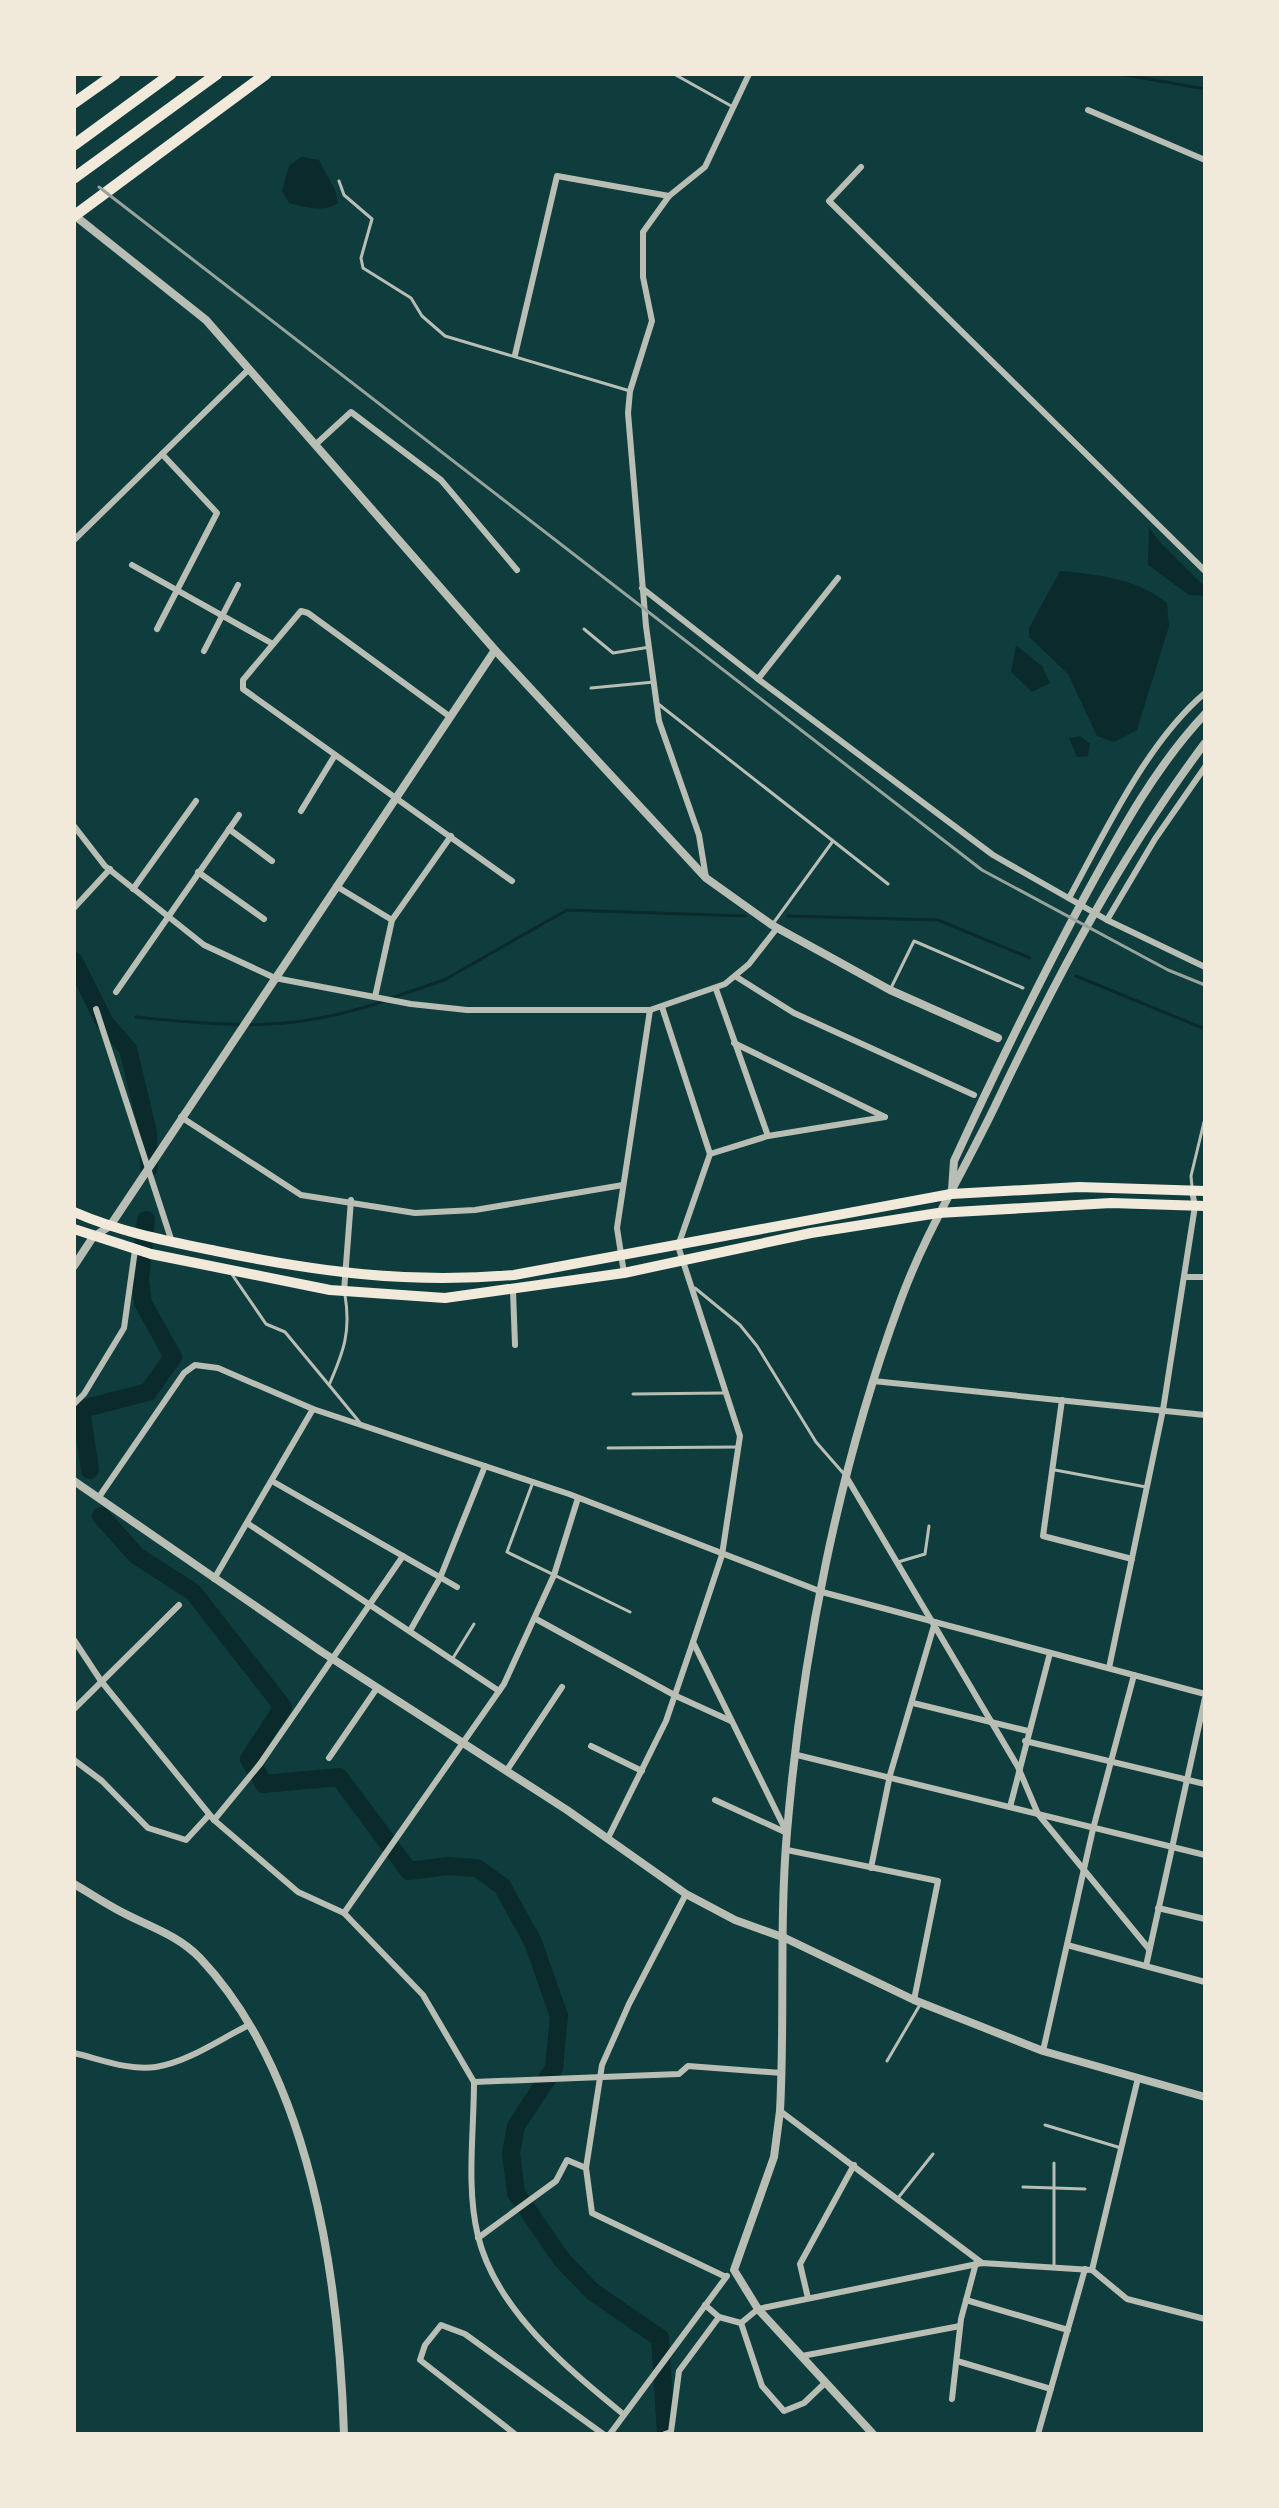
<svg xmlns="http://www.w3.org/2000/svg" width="1279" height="2508" font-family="'Noto Sans',sans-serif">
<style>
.water{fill:#0a2a2b}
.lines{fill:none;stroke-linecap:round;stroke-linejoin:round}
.stream{stroke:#0a2a2b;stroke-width:3}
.river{stroke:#0a2a2b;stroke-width:18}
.service{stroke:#b8beb3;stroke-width:3}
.minor{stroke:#b8beb3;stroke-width:6}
.tertiary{stroke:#b8beb3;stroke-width:8}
.primary{stroke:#f1e9da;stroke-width:10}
.motorway{stroke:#f1e9da;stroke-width:11}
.rail{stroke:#97a49c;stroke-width:3}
</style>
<rect width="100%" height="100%" fill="#0f3d3e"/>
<!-- water -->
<g class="water">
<path d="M301,157l18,3 16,30 3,13c-14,10 -34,4 -49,0l-7,-12 7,-25z"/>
<path d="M1149,527l10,14 46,46v9l-16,-1 -41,-30z"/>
<path d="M1060,571c36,3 78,8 107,32l2,23 -32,104 -23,12 -17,-6 -29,-62 -39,-37v-9z"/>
<path d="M1016,645l26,21 8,17 -18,9 -21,-20z"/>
<path d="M1080,736l10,8 -2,12 -11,1 -8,-19z"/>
</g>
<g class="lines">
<!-- stream -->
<g class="stream">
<path d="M1120,74l85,15"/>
<path d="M788,916l150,4 92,38"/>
<path d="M1076,976l129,53"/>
<path d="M391,998l53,-18 123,-70 178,6"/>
<path d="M136,1017c94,9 156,16 248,-16"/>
</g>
<!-- river -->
<g class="river">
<path d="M74,961l31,62 23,26 20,83 1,36"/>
<path d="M81,1409l9,61"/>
<path d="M74,1411l74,-19 25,-35 -30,-54 -3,-23 6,-60"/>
<path d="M101,1516l36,40 56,36 90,115 -34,52 15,25 75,-7 70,94 39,-5 29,2 25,18 31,56 26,74 -5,52 -38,58 -5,27 5,40 46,67 31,32 67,46 6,96"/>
</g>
<!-- service -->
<g class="service">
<path d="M674,74l59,33"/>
<path d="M339,181l5,14 28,24 -11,39 2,10 48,30 11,18 23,20 185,55"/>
<path d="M584,629l29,24 37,-6"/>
<path d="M591,688l63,-6"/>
<path d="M657,703l231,181"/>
<path d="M772,925l61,-84"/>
<path d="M890,990l24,-49 109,47"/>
<path d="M1192,1187l-1,-11 13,-54"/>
<path d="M231,1273l35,51 19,8 44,53"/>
<path d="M695,1288l45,37 17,21 59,96 28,32"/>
<path d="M345,1295c6,36 -1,56 -16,90l32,39"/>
<path d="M633,1394l90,-1"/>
<path d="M608,1448l131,-1"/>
<path d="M1055,1470l91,17"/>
<path d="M533,1482l-26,70 123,60"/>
<path d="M898,1562l27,-8 4,-28"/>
<path d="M453,1658l21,-34"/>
<path d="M887,2061l34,-58"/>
<path d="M1045,2125l76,23"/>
<path d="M1054,2163v104"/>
<path d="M1023,2187l62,2"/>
<path d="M898,2198l35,-44"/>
</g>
<!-- minor -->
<g class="minor">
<path d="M1088,110l117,50"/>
<path d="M861,167l-32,34 376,370"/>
<path d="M515,355l42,-179 112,20"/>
<path d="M315,445l36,-33 90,68 76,90"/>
<path d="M74,540l174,-170"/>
<path d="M132,565l141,79"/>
<path d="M642,588l116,91 80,-101"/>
<path d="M157,629l60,-116 -55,-59"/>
<path d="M204,651l34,-66"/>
<path d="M758,679l235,176 114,65 98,47"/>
<path d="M449,716l-141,-103 -7,-2 -58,69v9l269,192"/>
<path d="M301,811l34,-56"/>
<path d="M74,826l31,40 99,79 71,33 136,26 56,6h183l75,-26 24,-20 28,-36"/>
<path d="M229,829l43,32"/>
<path d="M198,872l66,47"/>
<path d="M706,878l-7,-43 -40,-114 -13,-95 -18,-213 2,-22 22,-70 -9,-44v-45l26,-36 36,-29 44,-93"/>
<path d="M336,886l56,34"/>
<path d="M133,889l63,-88"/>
<path d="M1069,898c36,-66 78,-156 136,-205"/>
<path d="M74,908l36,-39"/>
<path d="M1107,920l48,-81 50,-72"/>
<path d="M735,976l59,37 180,82"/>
<path d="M716,989l52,147"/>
<path d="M116,992l123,-177"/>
<path d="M375,997l17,-77 59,-84"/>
<path d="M662,1007l48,147"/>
<path d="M96,1009l76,233"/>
<path d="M734,1043l151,74"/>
<path d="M181,1117l120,78 114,18 60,-3 148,-25"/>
<path d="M710,1154l-32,92 62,190 -18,119 -29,87 93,189"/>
<path d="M710,1154l58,-18 117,-19"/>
<path d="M624,1273l-7,-45 33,-218"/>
<path d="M1185,1277h20"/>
<path d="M344,1291l7,-91"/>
<path d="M513,1291l2,54"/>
<path d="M873,1381l332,34"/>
<path d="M1062,1400l-19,136 89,23"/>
<path d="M74,1404l10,-10 40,-66 11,-78"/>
<path d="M847,1478l171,289 20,47 111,135"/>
<path d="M272,1481l185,106"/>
<path d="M99,1497l85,-124 11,-8 23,3 95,41 256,85 253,98 383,102"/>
<path d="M247,1523l252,168"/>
<path d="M214,1579l99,-170"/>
<path d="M536,1619l140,77 55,25"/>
<path d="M411,1629l29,-51 45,-112"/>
<path d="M74,1640l27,41 113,139 84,72 46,21 79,82 51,87"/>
<path d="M1109,1668l54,-258 32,-204 -3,-15"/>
<path d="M913,1703l115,28"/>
<path d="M74,1709l105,-104"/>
<path d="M1025,1741l180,43"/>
<path d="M591,1746l51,25"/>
<path d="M797,1755l408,100"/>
<path d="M329,1758l48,-70"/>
<path d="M74,1760l28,21 46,47 38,12 23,-25"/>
<path d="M507,1770l55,-83"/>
<path d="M715,1800l72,33"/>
<path d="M1010,1807l40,-154"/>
<path d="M214,1820l46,-56 143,-208"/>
<path d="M608,1838l58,-117 27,-79"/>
<path d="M787,1850l151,31 -24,119"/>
<path d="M871,1868l19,-93 45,-153"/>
<path d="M1158,1908l47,11"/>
<path d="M344,1913l160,-229 50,-109 24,-77"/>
<path d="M1067,1945l138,37"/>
<path d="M1146,1966l59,-268"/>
<path d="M1043,2051l50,-222 41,-154"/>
<path d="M74,2053c26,6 55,18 82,14 32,-5 64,-28 93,-42"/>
<path d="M474,2082c0,49 -8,106 4,154 18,74 89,132 145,178"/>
<path d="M474,2082l205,-8 9,-8 94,7"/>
<path d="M780,2111l202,152"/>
<path d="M586,2168l16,-103 27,-61 57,-110"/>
<path d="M478,2238l78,-57 11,-21 19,8 6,45 134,64"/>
<path d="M1092,2270l46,-192"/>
<path d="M808,2298l-8,-34 54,-99"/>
<path d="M966,2300l102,30"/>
<path d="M705,2305l14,12 22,6"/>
<path d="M802,2356l158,-30"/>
<path d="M957,2361l94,28"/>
<path d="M826,2382l-22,21 -20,8 -22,-25 -21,-63 17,-14 224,-46 110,7 35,29 78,20"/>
<path d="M952,2399l9,-80 15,-56"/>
<path d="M515,2434l-95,-74 5,-15 16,-20 24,9 138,100"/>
<path d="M610,2434l117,-158"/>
<path d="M665,2434l6,-2 8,-61 40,-54"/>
<path d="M1038,2434l47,-165"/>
</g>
<!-- tertiary -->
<g class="tertiary">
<path d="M74,215l132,105 289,330 211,228 66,47 118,65 108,48"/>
<path d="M952,1190l2,-29c41,-89 84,-177 130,-263 35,-64 71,-131 121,-184"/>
<path d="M74,1266l19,-29 17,-11 385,-576"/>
<path d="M74,1481l248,171 245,158 119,84 49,26 50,18 129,62 129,51 162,46"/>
<path d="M74,1884c14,8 27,17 42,25 28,16 60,24 84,49 111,118 139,320 144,476"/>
<path d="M873,2434l-115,-125 -24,-39 40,-113 6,-46c5,-93 -1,-186 7,-279 15,-178 51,-362 113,-530 25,-69 64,-131 96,-198 60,-126 125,-249 209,-361"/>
</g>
<!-- primary -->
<g class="primary">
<path d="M74,1212c46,20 93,29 142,39 104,21 191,33 298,24l437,-81 128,-7 126,4"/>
<path d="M74,1229l77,25 179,36 115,8 179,-25 187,-40 127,-20 173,-10 94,3"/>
</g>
<!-- motorway -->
<g class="motorway">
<path d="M74,103l41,-29"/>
<path d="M74,145l97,-71"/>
<path d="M74,178l143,-104"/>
<path d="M74,216l192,-142"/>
</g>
<!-- rail -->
<path class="rail" d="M99,187l883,683 186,100 37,15"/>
</g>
<!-- border -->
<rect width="1279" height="2508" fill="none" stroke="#f1e9da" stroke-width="152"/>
</svg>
